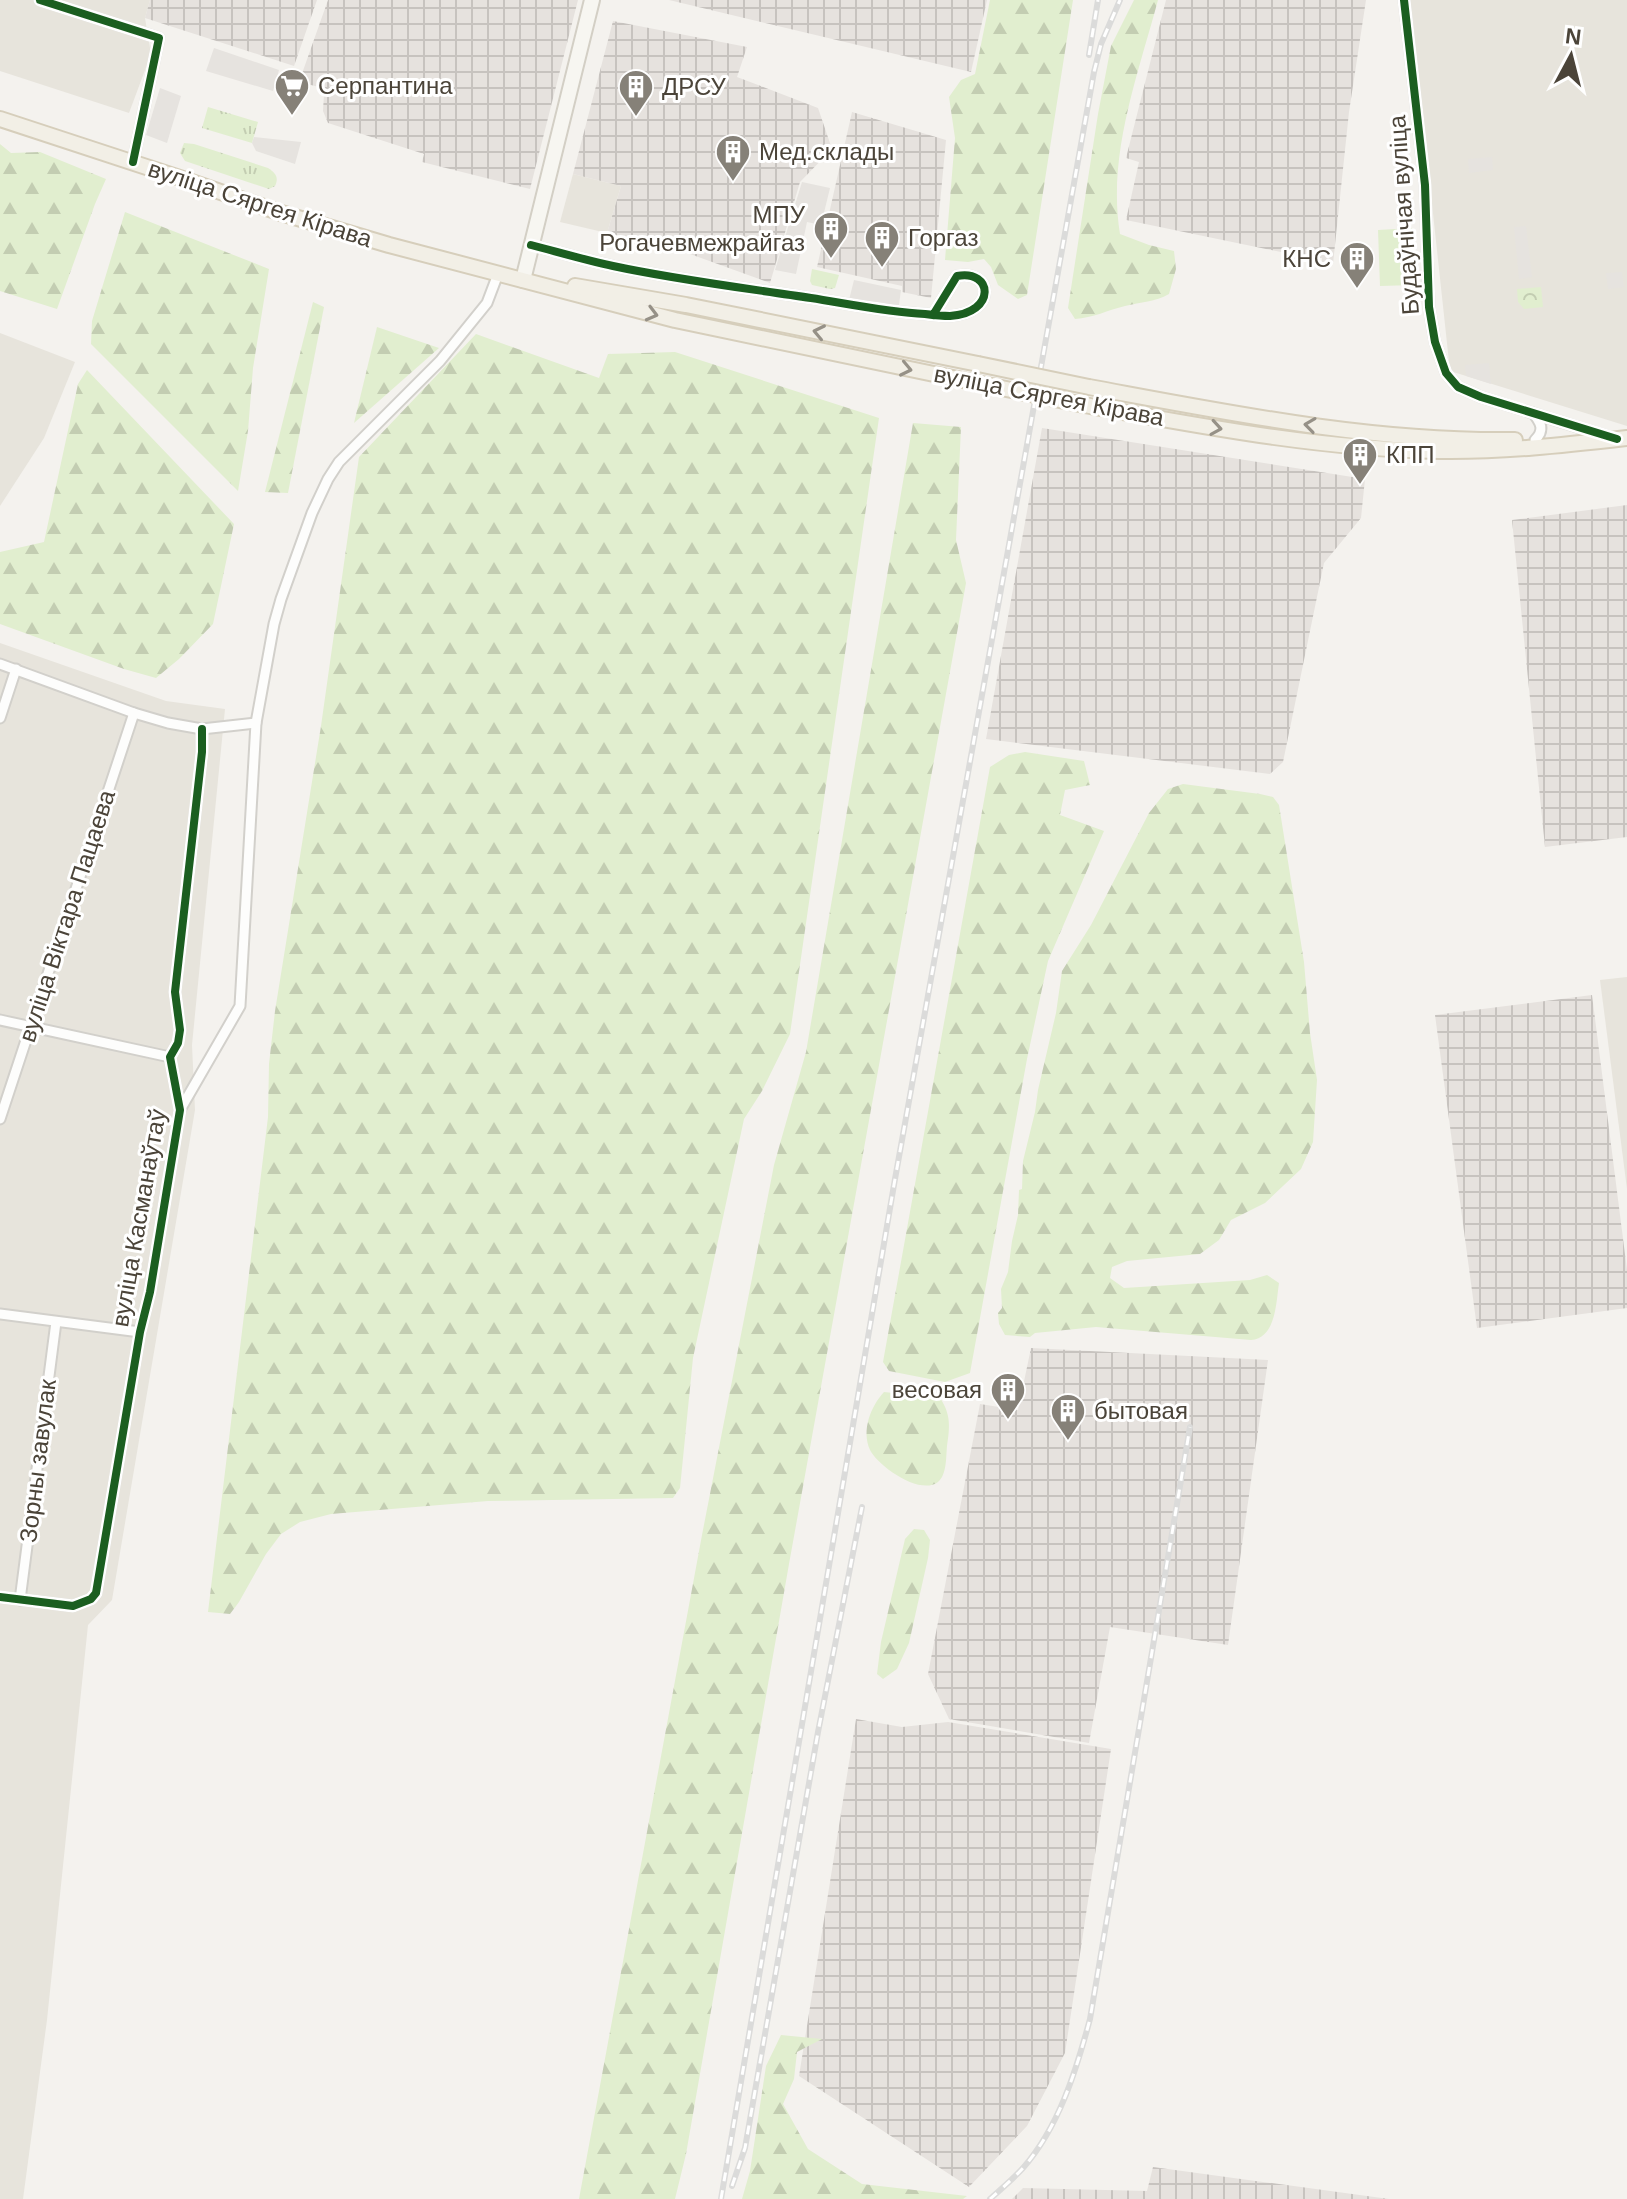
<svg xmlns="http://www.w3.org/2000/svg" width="1627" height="2199" font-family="Helvetica,sans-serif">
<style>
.residential{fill:#e7e4dc}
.industrial{fill:url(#industrial-grid)}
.grass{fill:url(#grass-tufts)}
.forest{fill:url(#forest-firs)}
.park{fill:url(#park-crowns)}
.pitch{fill:#e1eecf}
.parking{fill:#e6e3df}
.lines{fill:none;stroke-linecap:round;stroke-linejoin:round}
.street-casing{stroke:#d2d0cb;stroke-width:13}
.secondary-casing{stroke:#d3cfc5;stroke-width:18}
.primary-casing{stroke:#d6cebb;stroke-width:18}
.street{stroke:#fdfdfc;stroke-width:9}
.secondary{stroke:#f7f6f1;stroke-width:14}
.primary{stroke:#f2efe6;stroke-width:14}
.rail-casing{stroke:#dbdbda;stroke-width:6}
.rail{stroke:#fff;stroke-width:3;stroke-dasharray:9;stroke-linecap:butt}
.primary-bridge-casing{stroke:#d6cebb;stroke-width:18;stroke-linecap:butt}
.primary-bridge{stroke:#f2efe6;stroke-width:14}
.cycleway-casing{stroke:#fff;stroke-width:13}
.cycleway{stroke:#1b5e20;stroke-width:8}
.oneway{stroke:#969187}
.labels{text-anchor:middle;stroke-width:6;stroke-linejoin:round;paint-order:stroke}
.poi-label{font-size:24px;fill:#4b4439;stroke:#fff;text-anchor:start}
.street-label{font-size:24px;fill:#4b4439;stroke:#fff}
</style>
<defs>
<pattern id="industrial-grid" width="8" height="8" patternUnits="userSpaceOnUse" patternTransform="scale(2)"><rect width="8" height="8" fill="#e6e2de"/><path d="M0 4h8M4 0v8" fill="none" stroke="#c7c3bf"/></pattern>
<pattern id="grass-tufts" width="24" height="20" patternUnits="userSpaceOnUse" patternTransform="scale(2)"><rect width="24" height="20" fill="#e1eecf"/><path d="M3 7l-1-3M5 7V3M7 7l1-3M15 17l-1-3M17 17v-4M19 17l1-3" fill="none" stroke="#c3cdb2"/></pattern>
<pattern id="forest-firs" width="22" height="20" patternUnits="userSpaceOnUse" patternTransform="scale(2)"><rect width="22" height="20" fill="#e1eecf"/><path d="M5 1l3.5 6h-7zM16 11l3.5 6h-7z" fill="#c3cdb2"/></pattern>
<pattern id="park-crowns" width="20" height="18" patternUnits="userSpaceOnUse" patternTransform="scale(2)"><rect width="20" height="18" fill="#e1eecf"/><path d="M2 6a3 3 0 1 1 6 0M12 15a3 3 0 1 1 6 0" fill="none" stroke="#c3cdb2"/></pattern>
</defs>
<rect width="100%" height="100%" fill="#f4f2ee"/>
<!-- residential -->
<g class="residential">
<path d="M0,0h150l-5,18 6,36 -22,59 -129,-42z"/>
<path d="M1410,0h217v426l-177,-55z"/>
<path d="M573,174l48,12 -14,47 -47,-11z"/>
<path d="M0,333l75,29 -31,76 -44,68z"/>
<path d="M0,643l166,58 59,8 -33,336 3,65 -83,490 -24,25 -41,395 -24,179h-23z"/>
<path d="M1627,977v212l-27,-209z"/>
</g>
<!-- industrial -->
<g class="industrial">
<path d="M150,0h167l-23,66 -149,-48z"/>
<path d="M328,0h250l-48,189 -108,-27 2,-8 -96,-31 -5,-12 1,-17 -5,-7 -20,-5z"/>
<path d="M669,0h318l-16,72z"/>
<path d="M1166,0h200l-17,112 -16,152 -11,-2v-4l-41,-6 -155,-32 13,-58 -13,-4z"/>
<path d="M613,21l134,26 -10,30 81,31 14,41 -32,33 -30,101 -91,-33 -72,-17 14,-47 -48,-12z"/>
<path d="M852,112l94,28 -15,158 -29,-6v-6l-85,-19z"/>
<path d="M1042,428l323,51 -4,39 -37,45 -41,199 -13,12 -284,-35z"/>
<path d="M1627,505v332l-82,10 -33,-327z"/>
<path d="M1592,995l35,275v38l-150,20 -42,-313z"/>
<path d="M1031,1348l237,12 -40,285 -118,-18 -21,116 -140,-24 -21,-45 52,-270 38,6z"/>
<path d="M856,1719l46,8 46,-5 163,27 -46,304 -38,73 -58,61 -170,-111z"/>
<path d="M1153,2167l236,32h-377l11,-11 124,3z"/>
</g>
<!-- grass -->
<g class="grass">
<path d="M208,107l50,15 -6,21 -50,-15z"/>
<path d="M184,143l10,1 74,24c8,5 11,10 7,18l-6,3 -84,-28 -5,-8z"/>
<path d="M812,269l27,6 -4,13 -5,1 -18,-4 -2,-4z"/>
</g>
<!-- forest -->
<g class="forest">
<path d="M990,0h83l-46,295 -9,4 -20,-14 -7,-18 -7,-8 -16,3 -23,-2 10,-122 -6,-41 12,-17 14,-6z"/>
<path d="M1134,0h24c-20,75 -51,155 -38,234l29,11 25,6 2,18 -7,25c-14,8 -28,8 -44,12 -17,4 -32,12 -50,13l-7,-11 30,-194 13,-68z"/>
<path d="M0,144l11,9 29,-1 66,27 -11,25 -38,105 -57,-18z"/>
<path d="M125,212l144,57 -16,99 -5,63 -10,60 -147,-147 1,-23z"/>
<path d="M313,302l11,5 -36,186 -23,-1z"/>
<path d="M377,327l62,21 -85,75z"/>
<path d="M476,334l123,44 9,-24 67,-2 204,66 -89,616 -28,57 -18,28 -51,239 -13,130 -7,10 -185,3 -157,13 -31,8 -19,12 -15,20 -27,48 -9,12 -22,-2 60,-495 1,-53 6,-53 46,-285 38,-269z"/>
<path d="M87,370l147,154 -21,100 -34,35 -23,19 -32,-9 -124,-45v-72l44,-10 34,-158z"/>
<path d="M913,423l48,4 -5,113 10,43 -177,981 -103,590 -11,45h-96l123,-664 72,-370 32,-113z"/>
<path d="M1025,752l59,9 6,24 -25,5 -5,25 44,16 -56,130 -21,98 -57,314 -25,9 -56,-11 -6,-9 107,-595 19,-12z"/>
<path d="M1183,784l77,10 13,3 6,8 25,157 6,71 7,47 -4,62 -12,27 -36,34 -34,17 -12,20 -19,14 -73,7 -15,6 -2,11 14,10 126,-8 17,-5 12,8c-3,20 -3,55 -28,57l-155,-13 -61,6 -5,4 -25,-2 -6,-11 -1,-11 4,-5 -1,-19 7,-17 4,-31 6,-26 1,-25 3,-1 1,-28 12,-49 3,-22 18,-77 6,-42 29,-46 58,-112 19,-24z"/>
<path d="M884,1392l56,6c11,16 10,29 7,48 -1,10 0,29 -9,36 -18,14 -60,-16 -68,-32 -9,-20 1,-44 14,-58z"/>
<path d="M914,1529l10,1 6,10 -2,18 -19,85 -12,26 -14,10 -6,-5 4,-32 24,-103z"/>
<path d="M781,2035l41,4 -25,13 -3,27 -11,25 25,45 54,35 105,12 -4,3h-221l8,-28 16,-105z"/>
</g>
<!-- park -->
<path class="park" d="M1541,287l2,20 -19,2 -6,-7 -1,-13z"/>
<!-- pitch -->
<path class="pitch" d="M1412,228l2,57 -34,1 -2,-56z"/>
<!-- parking -->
<g class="parking">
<path d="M214,48l65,22 -6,21 -67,-20z"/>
<path d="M160,88l21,8 -14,47 -21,-8z"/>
<path d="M254,137l47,5 -6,22 -39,-13 -4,-8z"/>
<path d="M1492,157l1,13 -24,3 -1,-14z"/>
<path d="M802,182l28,6 -9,37 -14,-3 -11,52 -21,-4z"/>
<path d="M1526,226l6,51 -13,2 -5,-52z"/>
<path d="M1622,272l2,15 -16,2 -2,-16z"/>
<path d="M854,280l47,10 -3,22 -50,-8z"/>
<path d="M1489,363l2,21 -25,-8 -1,-11z"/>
</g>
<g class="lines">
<defs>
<g id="street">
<path d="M40,0l119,38 -26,124"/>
<path d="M1404,0l21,185 4,122 6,35 11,31 12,14 23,10 129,40"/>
<path d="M531,245c27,7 54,15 82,21 65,14 132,22 198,32 38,6 76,14 114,16 8,1 17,2 25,2 47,-3 43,-47 7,-40l-24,39"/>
<path d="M1533,413c8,10 12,17 2,27"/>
<path d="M0,664l134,49 34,10 34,6 54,-6"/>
<path d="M0,718l16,-49"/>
<path d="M0,1020l170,37"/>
<path d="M180,1110l60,-104 16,-283 18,-99 7,-25 31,-86 16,-34 11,-17 101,-101 47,-58 11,-29"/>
<path d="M0,1119l134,-406"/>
<path d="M0,1314l140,18"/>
<path d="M0,1597l73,9 18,-7 5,-6 44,-261 10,-40 30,-182 -10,-53 8,-14 2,-13 -5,-38 27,-240v-23"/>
<path d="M20,1600l36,-278"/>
</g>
<path id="secondary" d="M523,280l69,-280"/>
<g id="primary">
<path d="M0,119l186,61 95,33 108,32 286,75 302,63"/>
<path d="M575,286l111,19 292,59"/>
<path d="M1089,387c141,26 282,55 426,53"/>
<path d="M1084,405c117,21 236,44 355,46 63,1 126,-6 188,-13"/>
</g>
</defs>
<!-- street casing -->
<use href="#street" class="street-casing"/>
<!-- secondary casing -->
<use href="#secondary" class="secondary-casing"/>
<!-- primary casing -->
<use href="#primary" class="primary-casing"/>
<!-- street -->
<use href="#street" class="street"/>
<!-- secondary -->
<use href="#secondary" class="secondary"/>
<!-- primary -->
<use href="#primary" class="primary"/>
<defs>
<g id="rail">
<path d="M1089,55l9,-55"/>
<path d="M732,2186l13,-38 73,-416 44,-225"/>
<path d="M721,2199l174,-1020 199,-1107 7,-28 19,-44"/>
<path d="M990,2199c11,-10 23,-20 33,-31 36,-41 53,-97 67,-149l100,-592"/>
</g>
</defs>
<!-- rail casing -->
<use href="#rail" class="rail-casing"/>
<!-- rail -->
<use href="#rail" class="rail"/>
<defs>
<g id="primary-bridge">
<path d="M978,364l111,23"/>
<path d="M977,383l107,22"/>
</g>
</defs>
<!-- primary-bridge casing -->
<use href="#primary-bridge" class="primary-bridge-casing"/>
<!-- primary-bridge -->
<use href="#primary-bridge" class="primary-bridge"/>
<defs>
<g id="cycleway">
<path d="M40,0l119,38 -26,124"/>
<path d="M1404,0l21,185 4,122 6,35 11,31 12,14 23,10 136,42"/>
<path d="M531,245c27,7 54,15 82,21 65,14 132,22 198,32 38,6 76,14 114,16 8,1 17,2 25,2 47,-3 43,-47 7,-40l-24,39"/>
<path d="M0,1597l73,9 18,-7 5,-6 44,-261 10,-40 30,-182 -10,-53 8,-14 2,-13 -5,-38 27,-240v-23"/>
</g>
</defs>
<!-- cycleway casing -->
<use href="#cycleway" class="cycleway-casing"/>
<!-- cycleway -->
<use href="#cycleway" class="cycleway"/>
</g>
<!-- one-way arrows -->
<defs><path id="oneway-chevron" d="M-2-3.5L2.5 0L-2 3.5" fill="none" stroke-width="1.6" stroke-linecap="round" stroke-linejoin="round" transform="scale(2)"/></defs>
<g class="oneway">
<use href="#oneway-chevron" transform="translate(652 314) rotate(15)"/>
<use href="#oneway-chevron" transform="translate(819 332) rotate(-168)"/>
<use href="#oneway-chevron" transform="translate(906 369) rotate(12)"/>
<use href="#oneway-chevron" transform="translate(1310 425) rotate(-172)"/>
<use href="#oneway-chevron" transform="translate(1216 428) rotate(9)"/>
</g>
<!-- icons -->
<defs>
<symbol id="supermarket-pin" viewBox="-11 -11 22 30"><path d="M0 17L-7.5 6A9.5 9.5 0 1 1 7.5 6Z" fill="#868178" stroke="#fff"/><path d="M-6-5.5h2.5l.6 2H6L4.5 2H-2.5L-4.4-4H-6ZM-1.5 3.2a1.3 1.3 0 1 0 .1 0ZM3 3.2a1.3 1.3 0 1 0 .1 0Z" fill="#fff"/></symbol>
<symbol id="building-pin" viewBox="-11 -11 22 30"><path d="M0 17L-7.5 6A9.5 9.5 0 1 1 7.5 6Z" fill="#868178" stroke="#fff"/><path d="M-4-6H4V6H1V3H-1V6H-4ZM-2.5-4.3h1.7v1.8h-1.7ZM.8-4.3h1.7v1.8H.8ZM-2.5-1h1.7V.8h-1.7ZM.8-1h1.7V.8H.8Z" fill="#fff"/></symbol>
</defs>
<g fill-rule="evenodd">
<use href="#supermarket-pin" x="272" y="66" width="40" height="54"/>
<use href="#building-pin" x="616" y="67" width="40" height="54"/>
<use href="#building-pin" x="713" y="132" width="40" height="54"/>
<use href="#building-pin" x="811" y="209" width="40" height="54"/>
<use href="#building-pin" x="862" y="218" width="40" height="54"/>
<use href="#building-pin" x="1337" y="239" width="40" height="54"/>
<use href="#building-pin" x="1340" y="435" width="40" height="54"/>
<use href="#building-pin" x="988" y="1370" width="40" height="54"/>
<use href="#building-pin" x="1048" y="1391" width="40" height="54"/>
</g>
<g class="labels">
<!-- poi labels -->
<g class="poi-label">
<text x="318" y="94">Серпантина</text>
<text x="662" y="95">ДРСУ</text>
<text x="759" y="160">Мед.склады</text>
<text x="805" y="223" text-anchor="end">МПУ<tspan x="805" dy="28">Рогачевмежрайгаз</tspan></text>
<text x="908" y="246">Горгаз</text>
<text x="1331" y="267" text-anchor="end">КНС</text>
<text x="1386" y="463">КПП</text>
<text x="982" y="1398" text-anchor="end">весовая</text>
<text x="1094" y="1419">бытовая</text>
</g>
<!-- street labels -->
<g class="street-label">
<text transform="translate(260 204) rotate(18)" y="8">вуліца Сяргея Кірава</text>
<text transform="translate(1404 215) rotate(-94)" y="8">Будаўнічая вуліца</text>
<text transform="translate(1049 396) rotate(11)" y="8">вуліца Сяргея Кірава</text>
<text transform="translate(67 916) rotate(-72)" y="8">вуліца Віктара Пацаева</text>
<text transform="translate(139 1218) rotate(-80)" y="8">вуліца Касманаўтаў</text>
<text transform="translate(38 1461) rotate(-83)" y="8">Зорны завулак</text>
</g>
</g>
<!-- north arrow -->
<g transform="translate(1571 56) rotate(7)" stroke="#ffffff" stroke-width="6" paint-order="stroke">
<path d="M0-6L14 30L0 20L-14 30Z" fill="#4b4439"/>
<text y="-12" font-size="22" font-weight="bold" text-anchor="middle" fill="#4b4439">N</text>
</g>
</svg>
